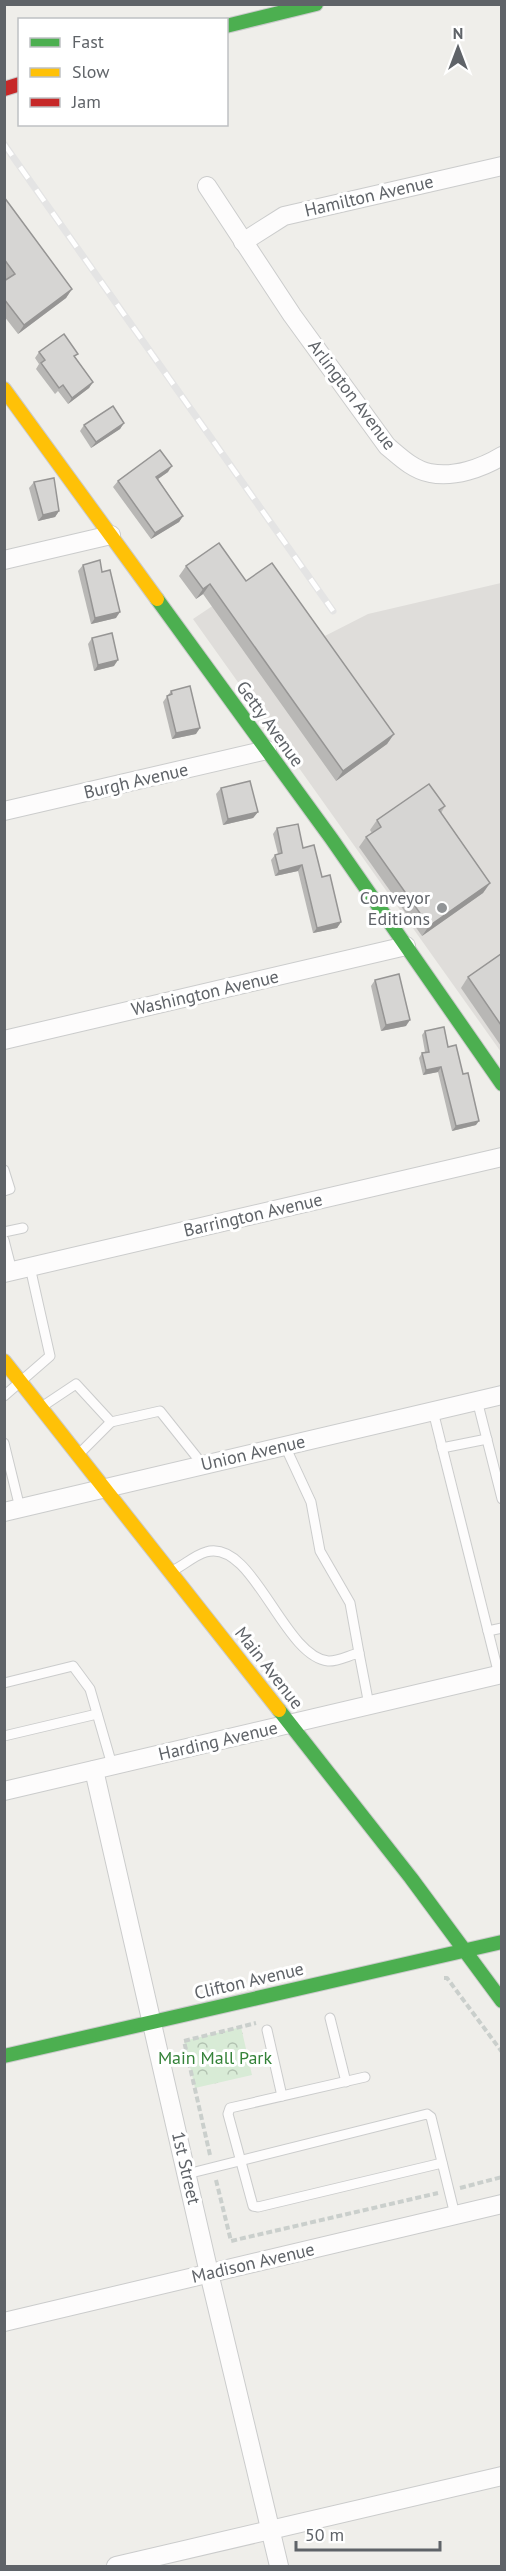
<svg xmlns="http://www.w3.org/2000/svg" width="506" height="2571" font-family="'PT Sans',sans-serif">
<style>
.industrial{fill:#dfddda}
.park{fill:url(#park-crowns)}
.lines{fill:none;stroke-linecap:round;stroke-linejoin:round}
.lane-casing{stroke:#cbcccc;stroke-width:11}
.street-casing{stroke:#cbcccc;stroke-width:20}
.fast-casing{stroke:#cacacb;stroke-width:16}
.slow-casing{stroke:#cacacb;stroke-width:16}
.jam-casing{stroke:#cacacb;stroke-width:16}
.path{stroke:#cacfcc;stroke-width:4;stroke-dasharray:6 3;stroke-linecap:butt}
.lane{stroke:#fdfcfc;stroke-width:9}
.street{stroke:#fdfcfc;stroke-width:18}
.fast{stroke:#4caf50;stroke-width:14}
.slow{stroke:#ffc107;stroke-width:14}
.jam{stroke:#c62828;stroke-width:14}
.rail-casing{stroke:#e4e4e4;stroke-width:7}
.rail{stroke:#fff;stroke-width:4.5;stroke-dasharray:14;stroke-linecap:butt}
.wall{fill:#b8b7b5}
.shaded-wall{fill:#969594}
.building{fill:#d6d5d3;stroke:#969594;stroke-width:1.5}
.poi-dot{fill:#919496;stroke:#fff;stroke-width:2}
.labels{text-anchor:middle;stroke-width:6;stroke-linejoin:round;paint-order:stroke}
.street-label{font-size:18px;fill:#5f6368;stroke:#fff}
.poi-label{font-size:18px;fill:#5f6368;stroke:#fff;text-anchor:end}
.park-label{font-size:18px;fill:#348238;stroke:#fff}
</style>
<defs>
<pattern id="park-crowns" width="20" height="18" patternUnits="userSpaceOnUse" patternTransform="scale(1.5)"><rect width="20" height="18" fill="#d8ebd6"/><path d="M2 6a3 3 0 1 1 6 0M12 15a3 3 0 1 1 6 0" fill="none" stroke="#b2c2b1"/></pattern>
</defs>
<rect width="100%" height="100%" fill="#efeeea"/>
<!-- industrial -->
<path class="industrial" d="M266,570l51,70 51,-26 133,-31v469l-308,-433z"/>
<!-- park -->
<path class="park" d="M241,2027l11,48 -57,13 -11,-47z"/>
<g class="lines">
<defs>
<g id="lane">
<path d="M4,1170l6,19 -6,2"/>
<path d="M4,1232l19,-4"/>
<path d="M4,1240l8,31"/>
<path d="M4,1396l46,-40 -20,-89"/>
<path d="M477,1400l25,99"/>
<path d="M43,1406l33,-22 35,38 49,-11 43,54"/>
<path d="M433,1411l66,264"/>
<path d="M4,1443l16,65"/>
<path d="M285,1446l26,56 9,49 30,52 9,50"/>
<path d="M442,1448l45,-9"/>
<path d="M79,1454l32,-32"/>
<path d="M174,1570c10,-5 21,-15 32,-18 47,-14 77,104 122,109 8,1 22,-6 31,-8l10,52"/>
<path d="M488,1631l14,-3"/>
<path d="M4,1683l69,-17 17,23 22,76"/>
<path d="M4,1736l93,-22"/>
<path d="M330,2018l16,64"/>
<path d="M267,2030l15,66"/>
<path d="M365,2077l-135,31 -2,6 25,92 5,1 184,-44"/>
<path d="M187,2174l240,-60 4,3 24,98"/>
</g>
<g id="street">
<path d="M207,186l85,129 95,131c12,10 26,24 43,27 24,5 52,-5 72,-17"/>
<path d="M243,242l41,-26 218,-50"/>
<path d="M4,560l107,-25"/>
<path d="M4,811l263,-61"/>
<path d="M4,1040l402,-94"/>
<path d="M4,1273l498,-116"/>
<path d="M4,1512l498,-117"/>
<path d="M94,1770l115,503 70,293"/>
<path d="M4,1791l498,-117"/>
<path d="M4,2322l498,-118"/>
<path d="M116,2566l386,-90"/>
</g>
<g id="fast">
<path d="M226,26l90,-22"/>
<path d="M157,599l174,239 171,246"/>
<path d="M279,1710l132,168 91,123"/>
<path d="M4,2056l498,-114"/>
</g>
<g id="slow">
<path d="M4,389l153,210"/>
<path d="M4,1361l275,349"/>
</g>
<path id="jam" d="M4,89l16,-5"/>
</defs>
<!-- lane casing -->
<use href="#lane" class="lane-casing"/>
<!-- street casing -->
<use href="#street" class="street-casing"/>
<!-- fast casing -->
<use href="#fast" class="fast-casing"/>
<!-- slow casing -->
<use href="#slow" class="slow-casing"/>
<!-- jam casing -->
<use href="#jam" class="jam-casing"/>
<!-- path -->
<g class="path">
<path d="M444,1978h3l55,74"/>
<path d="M210,2155l-26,-114 72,-18"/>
<path d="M216,2180l15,61 207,-48"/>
<path d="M460,2188l42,-11"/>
</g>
<!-- lane -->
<use href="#lane" class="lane"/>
<!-- street -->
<use href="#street" class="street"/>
<!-- fast -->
<use href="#fast" class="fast"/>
<!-- slow -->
<use href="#slow" class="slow"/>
<!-- jam -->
<use href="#jam" class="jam"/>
<defs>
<path id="rail" d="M4,144l329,467"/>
</defs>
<!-- rail casing -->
<use href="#rail" class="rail-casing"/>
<!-- rail -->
<use href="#rail" class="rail"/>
</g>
<!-- wall -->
<g class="wall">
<path d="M4,197l68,92 -6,9 -48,36 -14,-18v-35l3,-1 -3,-4z"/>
<path d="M39,352l36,5 18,25 -4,6 -21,16 -10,-13 -3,3 -19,-25 3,-5 -4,-6z"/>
<path d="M124,423l-4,6 -29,19 -11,-17 4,-6z"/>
<path d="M168,472l-10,7 25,37 -4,6 -28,17 -38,-52 5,-6z"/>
<path d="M34,482l25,29 -4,6 -17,4 -9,-33z"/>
<path d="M83,565l19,7 14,46 -25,6 -13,-53z"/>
<path d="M186,566l60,15 148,153 -7,10 -51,37 -133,-187 -7,5 -17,-23z"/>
<path d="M92,638l22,28 -20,5 -6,-27z"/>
<path d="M171,691l25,43 -24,5 -9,-37z"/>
<path d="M221,788l37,24 -5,6 -30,7 -7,-31z"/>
<path d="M445,806l-4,7 49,70 -7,10 -61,43 -63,-89 7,-10 6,-4 -2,-3 7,-10z"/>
<path d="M277,828l26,20 19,29 19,45 -4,6 -24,5 -15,-62 -23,5 -4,-16 4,-5 3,-1 -5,-20z"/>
<path d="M501,954v92l-40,-58 7,-11z"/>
<path d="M375,980l31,46 -25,5 -10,-45z"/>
<path d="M425,1031l23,16 28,78 -24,6 -14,-59 -15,3 -4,-17 3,-5 3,-1 -3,-17z"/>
</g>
<!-- shaded-wall -->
<g class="shaded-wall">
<path d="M72,289l-6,9 -48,36 6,-9z"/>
<path d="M93,382l-4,6 -21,16 4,-6z"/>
<path d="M124,423l-4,6 -29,19 5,-6z"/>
<path d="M172,466l-4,6 -16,11 4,-6z"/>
<path d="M59,511l-4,6 -17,4 5,-6z"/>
<path d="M183,516l-4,6 -28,17 4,-6z"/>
<path d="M210,584l-7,10 -7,5 7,-10z"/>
<path d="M120,612l-4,6 -25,6 4,-6z"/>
<path d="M118,660l-4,6 -20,5 4,-6z"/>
<path d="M200,728l-4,6 -24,5 4,-6z"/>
<path d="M394,734l-7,10 -51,37 7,-10z"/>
<path d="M258,812l-5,6 -30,7 5,-6z"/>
<path d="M302,865l-4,6 -23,5 4,-5z"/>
<path d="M490,883l-7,10 -61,43 7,-10z"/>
<path d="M341,922l-4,6 -24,5 4,-5z"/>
<path d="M410,1020l-4,6 -25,5 5,-6z"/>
<path d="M441,1067l-3,5 -15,3 3,-5z"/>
<path d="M479,1121l-3,4 -24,6 4,-5z"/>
</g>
<!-- building -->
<g class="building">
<path d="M4,197l68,92 -48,36 -20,-26v-18l11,-7 -11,-15z"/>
<path d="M64,334l14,20 -4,2 19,26 -21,16 -9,-13 -4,3 -18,-25 4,-3 -6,-8z"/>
<path d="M113,406l11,17 -28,19 -12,-17z"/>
<path d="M160,450l12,16 -16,11 27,39 -28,17 -37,-52z"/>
<path d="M54,478l5,33 -16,4 -9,-33z"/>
<path d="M219,543l27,38 26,-18 122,171 -51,37 -133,-187 -7,5 -17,-23z"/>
<path d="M100,560l2,12 8,-2 10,42 -25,6 -12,-53z"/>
<path d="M112,633l6,27 -20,5 -6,-27z"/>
<path d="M190,686l10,42 -24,5 -9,-37 5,-2 -1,-3z"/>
<path d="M250,781l8,31 -30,7 -7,-31z"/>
<path d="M429,784l16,22 -6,4 51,73 -61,43 -63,-89 15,-10 -4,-7z"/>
<path d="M298,824l5,24 11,-3 8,32 8,-2 11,47 -24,6 -15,-63 -23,6 -4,-16 7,-2 -5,-25z"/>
<path d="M501,954v71l-33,-48z"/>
<path d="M399,974l11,46 -24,5 -11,-45z"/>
<path d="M444,1027l4,20 8,-2 7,29 5,-1 11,48 -23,5 -15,-59 -15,3 -4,-17 7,-1 -4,-21z"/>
</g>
<!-- markers -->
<circle class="poi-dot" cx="442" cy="908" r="6"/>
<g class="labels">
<!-- street labels -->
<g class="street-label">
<text transform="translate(369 196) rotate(-13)" y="6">Hamilton Avenue</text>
<text transform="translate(352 395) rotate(53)" y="6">Arlington Avenue</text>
<text transform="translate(270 724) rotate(54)" y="6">Getty Avenue</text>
<text transform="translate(136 781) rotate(-13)" y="6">Burgh Avenue</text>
<text transform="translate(205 993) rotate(-13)" y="6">Washington Avenue</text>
<text transform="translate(253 1215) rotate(-13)" y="6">Barrington Avenue</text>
<text transform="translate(253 1453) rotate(-13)" y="6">Union Avenue</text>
<text transform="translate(269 1668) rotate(52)" y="6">Main Avenue</text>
<text transform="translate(218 1741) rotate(-13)" y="6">Harding Avenue</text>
<text transform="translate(249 1981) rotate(-13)" y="6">Clifton Avenue</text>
<text transform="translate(186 2168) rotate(77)" y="6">1st Street</text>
<text transform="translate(253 2263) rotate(-13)" y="6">Madison Avenue</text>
</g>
<!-- poi labels -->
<g class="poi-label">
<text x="430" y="904">Conveyor<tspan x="430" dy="21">Editions</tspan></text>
</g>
<!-- park labels -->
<g class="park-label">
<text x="215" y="2064">Main Mall Park</text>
</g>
</g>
<!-- border -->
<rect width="506" height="2571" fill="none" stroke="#5f6368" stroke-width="12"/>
<!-- legend -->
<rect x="18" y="18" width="210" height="108" fill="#ffffff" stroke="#bfc1c3" stroke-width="1.5"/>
<rect x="30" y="38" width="30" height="9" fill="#4caf50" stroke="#bfc1c3" stroke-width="1.5"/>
<text x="72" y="48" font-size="18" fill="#5f6368">Fast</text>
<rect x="30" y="68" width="30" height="9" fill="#ffc107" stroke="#bfc1c3" stroke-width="1.5"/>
<text x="72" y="78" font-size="18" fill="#5f6368">Slow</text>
<rect x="30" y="98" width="30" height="9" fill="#c62828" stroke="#bfc1c3" stroke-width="1.5"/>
<text x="72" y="108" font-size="18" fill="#5f6368">Jam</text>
<!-- north arrow -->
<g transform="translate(458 48)" stroke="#ffffff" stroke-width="4.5" paint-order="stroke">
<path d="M0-4.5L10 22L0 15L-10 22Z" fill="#5f6368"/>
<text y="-9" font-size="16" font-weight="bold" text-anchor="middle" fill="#5f6368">N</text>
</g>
<!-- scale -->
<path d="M296 2541v9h144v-9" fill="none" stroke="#5f6368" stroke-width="3"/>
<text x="305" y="2541" font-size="18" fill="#5f6368" stroke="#ffffff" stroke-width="4.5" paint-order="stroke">50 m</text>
</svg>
